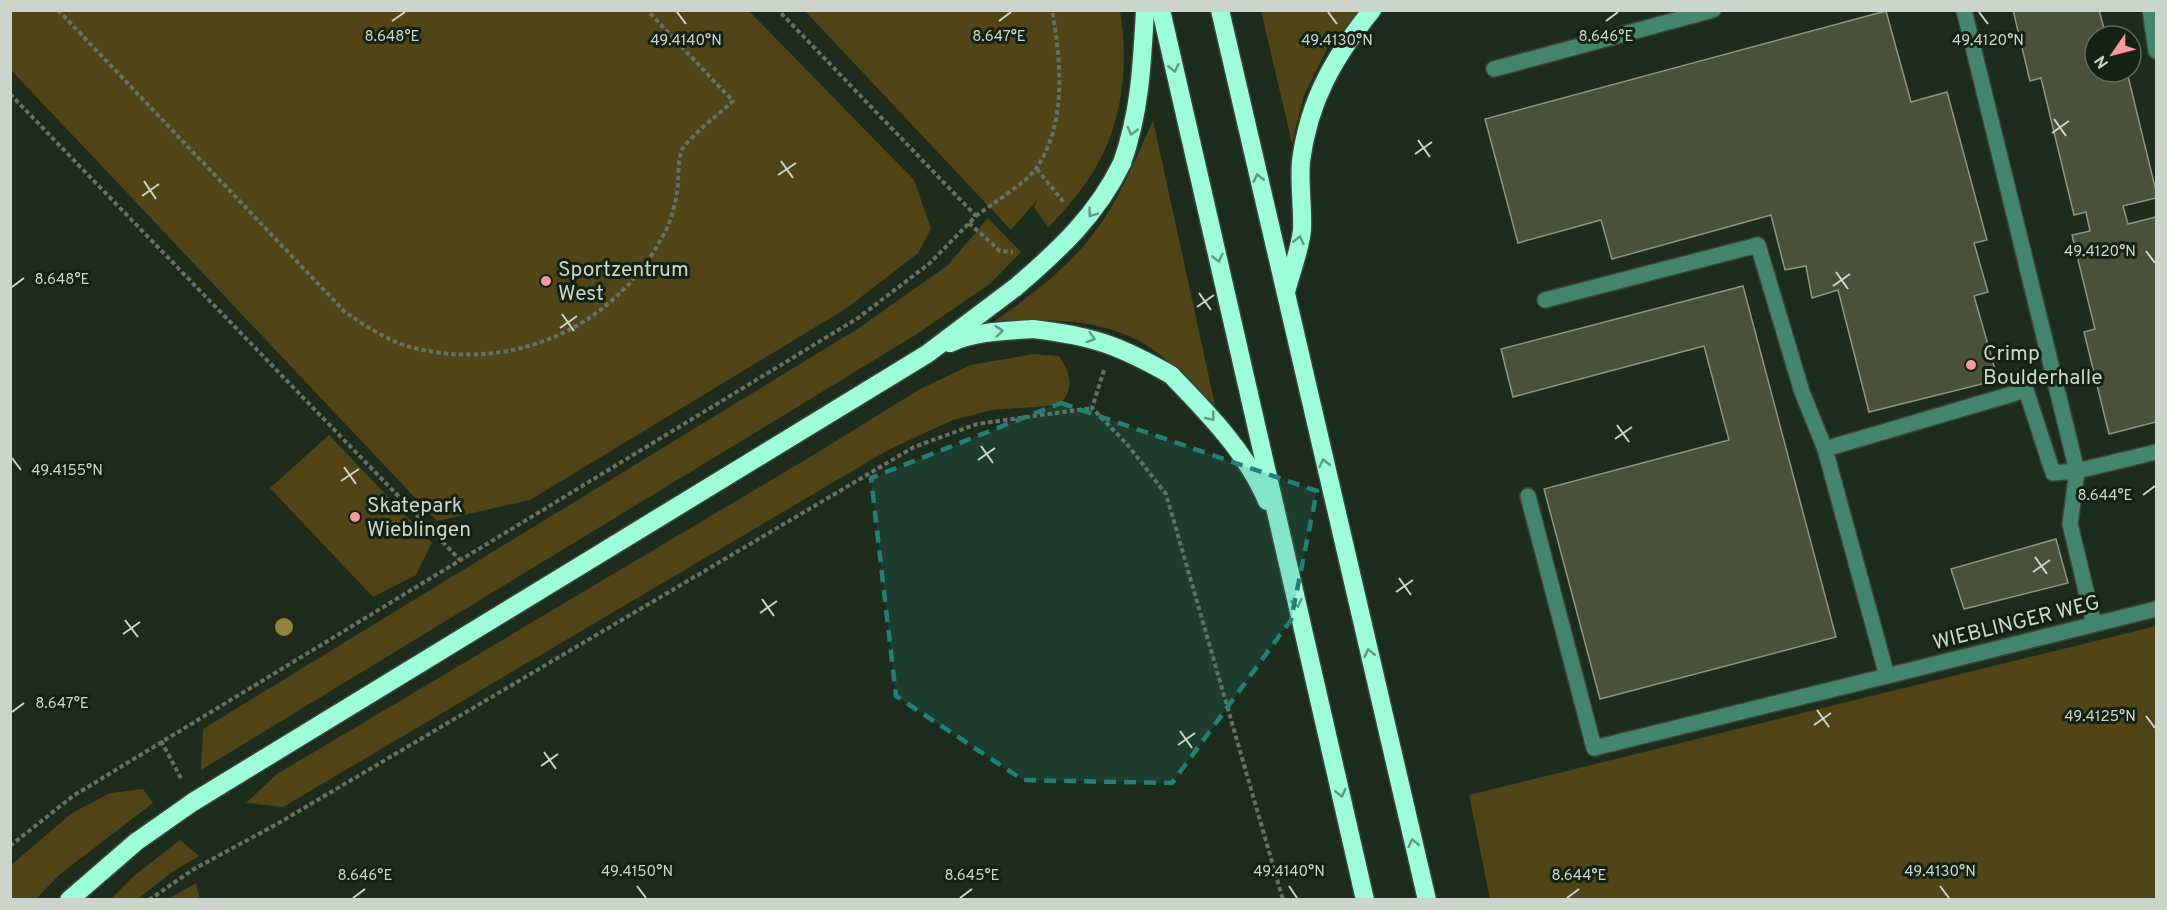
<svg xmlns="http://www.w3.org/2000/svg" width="2167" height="910" font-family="Overpass,sans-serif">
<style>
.green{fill:#514416}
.building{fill:#4b503b;stroke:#8f957e;stroke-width:1.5}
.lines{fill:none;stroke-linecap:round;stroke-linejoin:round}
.minor-casing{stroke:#3a4739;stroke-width:18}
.highway-casing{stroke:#3a4739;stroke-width:21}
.path{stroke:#667265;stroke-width:4;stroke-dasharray:4.5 3;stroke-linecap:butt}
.minor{stroke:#43856f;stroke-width:15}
.highway{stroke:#9dfddb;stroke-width:18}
.highway-bridge-casing{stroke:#3a4739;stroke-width:21;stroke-linecap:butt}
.highway-bridge{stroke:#9dfddb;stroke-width:18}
.tree{fill:#91843c}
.oneway{stroke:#5f9a81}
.marked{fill:#228077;fill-opacity:0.2;stroke:#228077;stroke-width:4.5;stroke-dasharray:12 8;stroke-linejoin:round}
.ticks{fill:none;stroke:#ccd5cb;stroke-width:2}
.poi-dot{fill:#f49aa0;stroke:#142214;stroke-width:2}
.labels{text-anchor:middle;stroke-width:6;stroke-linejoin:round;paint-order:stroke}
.poi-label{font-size:21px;fill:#ccd5cb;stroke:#142214;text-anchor:start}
.street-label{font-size:21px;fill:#ccd5cb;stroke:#142214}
.ticks-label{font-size:15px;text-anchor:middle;fill:#ccd5cb;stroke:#142214;stroke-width:6;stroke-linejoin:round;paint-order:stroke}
</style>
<rect width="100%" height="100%" fill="#1e2c1d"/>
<!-- green -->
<g class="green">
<path d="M11,10l738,1 165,169 17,49 -13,24 -71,55 -317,192 -93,21 -426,-451z"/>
<path d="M805,11h315c9,50 3,111 -24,156 -13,22 -30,42 -48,61l-14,-21 4,-8 -27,31z"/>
<path d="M1261,11h99l-32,36 -24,48 -12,48z"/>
<path d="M1153,120l62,285c-23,-22 -46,-47 -74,-63 -44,-24 -98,-23 -146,-21 39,-28 82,-60 108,-101 21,-31 35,-66 50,-100z"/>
<path d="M988,218l33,34 -30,31 -74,51 -716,436 2,-41 656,-401 89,-63z"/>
<path d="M1033,354l26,2c12,19 16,30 1,49l-68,5 -39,10 -65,30 -605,357 -37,-4 31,-29 538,-320 105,-65 51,-24z"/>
<path d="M329,435l103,108 -16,32 -43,22 -103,-109z"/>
<path d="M2156,626v273h-666l-21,-104z"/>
<path d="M143,789l10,14 -94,72 -23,24h-25v-34l61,-52 38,-20z"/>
<path d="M180,840l19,16 -27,16 -34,27h-27l24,-24z"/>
<path d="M196,883l4,16h-32z"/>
</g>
<!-- building -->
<g class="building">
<path d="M2013,10h86l7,26h-11v36h32l29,119v7l-33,8 5,18 28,-7v205l-47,12 -25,-102 11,-3 -23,-94 18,-4 -4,-19 -12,3 -33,-137 -11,3z"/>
<path d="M1886,11l25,91 36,-10 40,148 -13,3 14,49 -14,4 24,84 -129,32 -31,-122 -26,8 -6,-32 -21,4 -14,-55 -159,44 -11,-39 -83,23 -33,-124z"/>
<path d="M1743,286l93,351 -236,62 -56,-210 185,-49 -25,-94 -191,51 -12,-48z"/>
<path d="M2056,539l12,44 -104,26 -13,-40z"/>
</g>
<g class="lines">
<defs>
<g id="minor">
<path d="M1964,10l113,461 -7,53 24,100"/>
<path d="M2150,10l6,41"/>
<path d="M1494,69l219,-59"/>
<path d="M1545,300l213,-55 44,147 23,57"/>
<path d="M1528,496l66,252 293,-72 -62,-227 201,-59 27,83 24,-2 79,-19"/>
<path d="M1887,676l269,-67"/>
</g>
<g id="highway">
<path d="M1161,10l204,890"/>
<path d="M1220,10l207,890"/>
<path d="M1122,163c18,-51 20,-98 23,-153"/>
<path d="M1286,292c5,-20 14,-42 16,-62 1,-23 -3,-46 -1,-69 8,-61 33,-104 71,-151"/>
<path d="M950,343c26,-12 55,-12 83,-14"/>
<path d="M1171,375c36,37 76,78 96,126"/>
<path d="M69,900l67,-58 57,-40 734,-448 89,-67"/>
</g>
</defs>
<!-- minor casing -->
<use href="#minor" class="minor-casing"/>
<!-- highway casing -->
<use href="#highway" class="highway-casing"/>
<!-- path -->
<g class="path">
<path d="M58,10l287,302c21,14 44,30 69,36 102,25 204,-23 251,-116 6,-11 10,-27 12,-39 2,-12 0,-35 6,-45 13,-17 34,-32 50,-47l-86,-91"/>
<path d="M10,94l450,466"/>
<path d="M1037,169l28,35"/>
<path d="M976,216c14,-11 53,-35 61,-49 30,-44 24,-107 15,-157"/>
<path d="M969,223l31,28 13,1"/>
<path d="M1104,370l-12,38 35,36 39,50 117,406"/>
<path d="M161,741l21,39"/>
<path d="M10,846l63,-50 785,-478 72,-55 46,-47 -198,-206"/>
<path d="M149,900l45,-31 83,-45 637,-377 63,-23 115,-16"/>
</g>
<!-- minor -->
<use href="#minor" class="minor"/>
<!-- highway -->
<use href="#highway" class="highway"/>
<defs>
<g id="highway-bridge">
<path d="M1016,287c43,-37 81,-72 106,-124"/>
<path d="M1033,329c59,7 86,16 138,46"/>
</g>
</defs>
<!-- highway-bridge casing -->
<use href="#highway-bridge" class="highway-bridge-casing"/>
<!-- highway-bridge -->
<use href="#highway-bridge" class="highway-bridge"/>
</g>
<!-- trees -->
<circle class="tree" cx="284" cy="627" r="9"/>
<!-- one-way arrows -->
<defs><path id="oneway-chevron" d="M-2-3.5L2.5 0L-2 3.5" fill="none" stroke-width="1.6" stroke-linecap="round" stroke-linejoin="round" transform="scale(1.5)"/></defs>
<g class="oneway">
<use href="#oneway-chevron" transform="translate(1174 68) rotate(77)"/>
<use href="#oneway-chevron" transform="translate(1132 131) rotate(105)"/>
<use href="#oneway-chevron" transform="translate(1258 178) rotate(-103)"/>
<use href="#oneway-chevron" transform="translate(1092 213) rotate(126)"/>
<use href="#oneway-chevron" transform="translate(1299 240) rotate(-77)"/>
<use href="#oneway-chevron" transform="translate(1218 258) rotate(77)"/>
<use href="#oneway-chevron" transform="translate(999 331) rotate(-6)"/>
<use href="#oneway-chevron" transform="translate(1091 338) rotate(18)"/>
<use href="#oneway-chevron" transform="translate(1211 417) rotate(51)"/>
<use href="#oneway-chevron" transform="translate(1324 463) rotate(-103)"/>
<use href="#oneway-chevron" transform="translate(1297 603) rotate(77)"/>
<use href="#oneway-chevron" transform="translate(1369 653) rotate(-103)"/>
<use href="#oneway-chevron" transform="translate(1341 793) rotate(77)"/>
<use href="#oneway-chevron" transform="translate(1413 843) rotate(-103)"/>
</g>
<!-- marked area -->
<path class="marked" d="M1061,403l256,88 -26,129 -119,163 -149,-3 -127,-84 -25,-218z"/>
<!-- ticks -->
<path class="ticks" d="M677,12l9,12M1328,12l9,12M1979,12l9,12M392,21l13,-9M999,21l12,-9M1606,21l12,-9M2054,119l12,17M2052,133l17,-12M1418,140l12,17M1415,154l17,-12M781,161l12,17M778,175l18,-12M144,181l12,18M142,196l17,-12M2146,251l9,12M1836,272l12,17M1833,286l17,-12M12,287l12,-9M1199,293l12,17M1197,307l17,-12M562,314l12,17M560,328l17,-12M1617,425l12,17M1615,439l17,-12M981,446l12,17M12,458l9,12M978,460l17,-12M344,467l12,17M341,481l18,-12M2143,495l12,-9M2035,557l12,17M2033,572l17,-12M1399,578l12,17M1396,592l17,-12M762,599l12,17M760,613l17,-12M125,620l13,17M123,634l17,-12M1817,710l12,17M12,712l12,-9M2146,716l9,12M1814,725l17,-12M1180,731l12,17M1178,745l17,-12M544,752l12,17M541,766l17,-12M637,886l9,12M1289,886l8,12M1940,886l9,12M353,898l12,-9M960,898l12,-9M1567,898l12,-9"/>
<!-- markers -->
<g class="poi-dot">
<circle cx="546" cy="281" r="6"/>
<circle cx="1971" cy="365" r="6"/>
<circle cx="355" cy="517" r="6"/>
</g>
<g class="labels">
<!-- poi labels -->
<g class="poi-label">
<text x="558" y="276">Sportzentrum<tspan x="558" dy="24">West</tspan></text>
<text x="1983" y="360">Crimp<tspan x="1983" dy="24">Boulderhalle</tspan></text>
<text x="367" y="512">Skatepark<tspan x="367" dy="24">Wieblingen</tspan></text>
</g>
<!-- street labels -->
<g class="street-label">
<text transform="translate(2016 622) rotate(-14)" y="7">WIEBLINGER WEG</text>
</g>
</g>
<g class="ticks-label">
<text x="999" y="41">8.647°E</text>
<text x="1606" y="41">8.646°E</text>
<text x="392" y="41">8.648°E</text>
<text x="1988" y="45">49.4120°N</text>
<text x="686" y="45">49.4140°N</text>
<text x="1337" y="45">49.4130°N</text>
<text x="2100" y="256">49.4120°N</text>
<text x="62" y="284">8.648°E</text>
<text x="67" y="475">49.4155°N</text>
<text x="2105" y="500">8.644°E</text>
<text x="62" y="708">8.647°E</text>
<text x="2100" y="721">49.4125°N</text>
<text x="637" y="876">49.4150°N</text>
<text x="1289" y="876">49.4140°N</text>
<text x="1940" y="876">49.4130°N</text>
<text x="365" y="880">8.646°E</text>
<text x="972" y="880">8.645°E</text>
<text x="1579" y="880">8.644°E</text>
</g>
<!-- border -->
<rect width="2167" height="910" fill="none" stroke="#ccd5cb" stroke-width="24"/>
<!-- north arrow -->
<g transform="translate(2113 54) rotate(235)"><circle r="28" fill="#142214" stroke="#5e6a5d" stroke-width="1.5"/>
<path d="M0-4.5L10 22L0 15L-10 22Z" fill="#f49aa0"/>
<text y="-9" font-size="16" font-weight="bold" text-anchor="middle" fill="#ccd5cb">N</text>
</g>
</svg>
